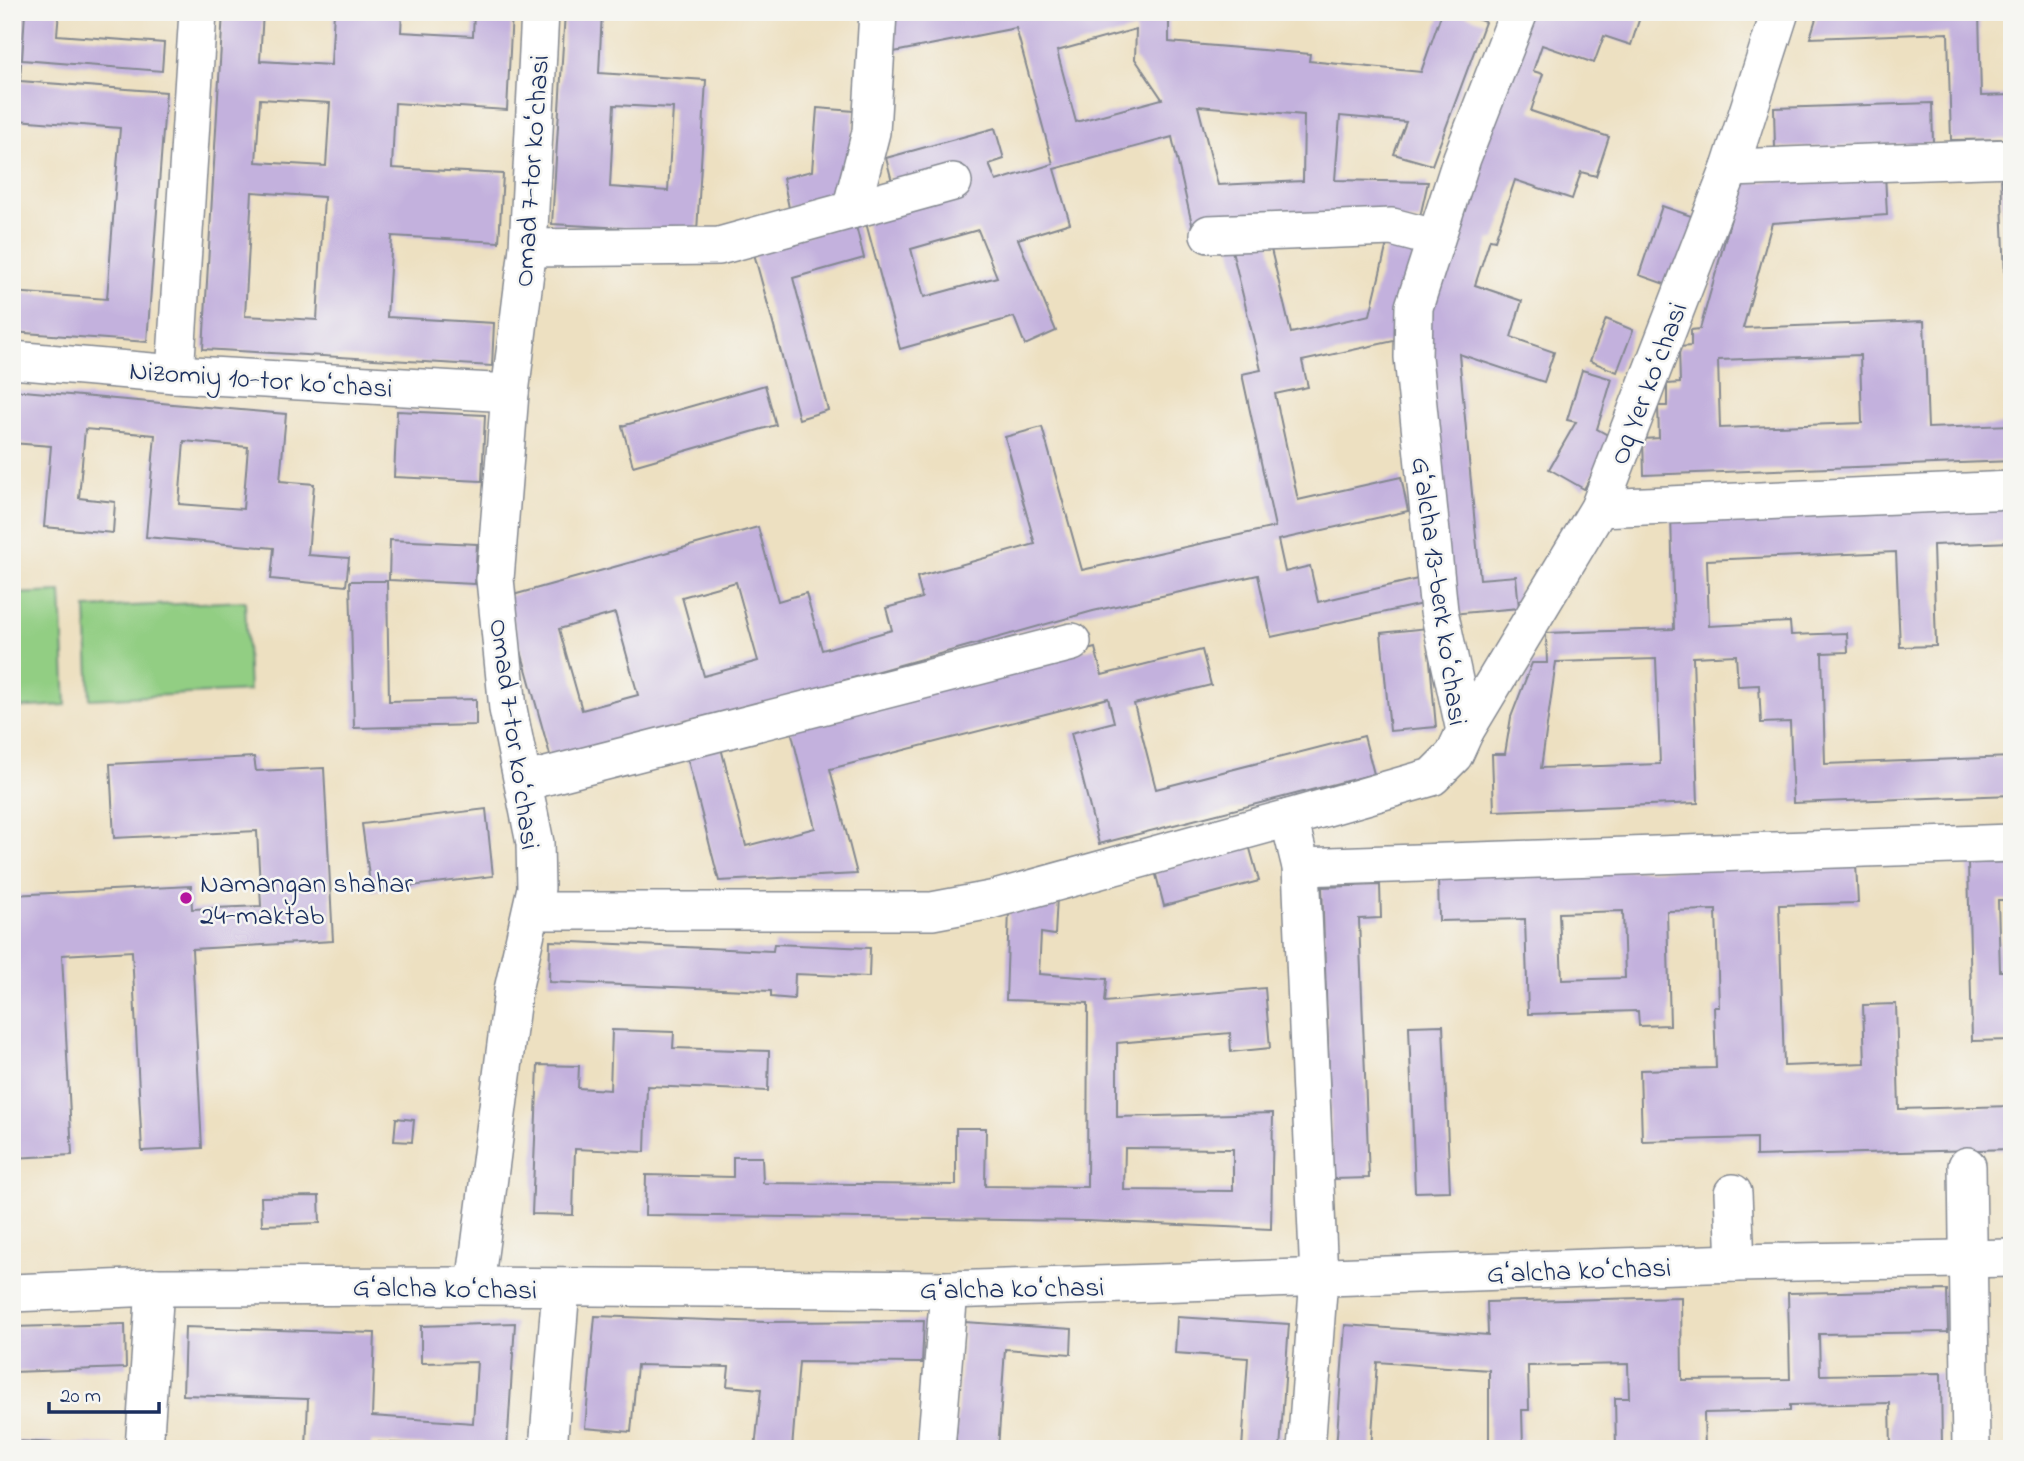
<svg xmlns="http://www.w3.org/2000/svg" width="2024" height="1461" font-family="'Indie Flower',sans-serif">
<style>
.green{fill:#92ce83;stroke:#567e70;stroke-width:2}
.building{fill:#c3b1dd;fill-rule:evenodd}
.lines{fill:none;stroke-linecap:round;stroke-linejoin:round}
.minor-casing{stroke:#848890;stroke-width:40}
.minor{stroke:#fff;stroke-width:37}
.poi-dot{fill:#b5179e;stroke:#f6f6f2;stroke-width:2.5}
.labels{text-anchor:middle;stroke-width:5;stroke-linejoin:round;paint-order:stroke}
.street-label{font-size:28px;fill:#1b2f5e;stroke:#f6f6f2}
.poi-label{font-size:28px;fill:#1b2f5e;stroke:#f6f6f2;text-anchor:start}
</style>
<rect width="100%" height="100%" fill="#f6f6f2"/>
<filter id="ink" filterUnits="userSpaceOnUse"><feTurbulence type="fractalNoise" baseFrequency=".0143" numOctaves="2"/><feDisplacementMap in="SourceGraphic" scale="14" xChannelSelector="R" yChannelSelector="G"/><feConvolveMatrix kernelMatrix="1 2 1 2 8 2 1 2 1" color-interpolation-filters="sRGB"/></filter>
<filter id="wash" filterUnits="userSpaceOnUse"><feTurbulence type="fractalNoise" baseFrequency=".00686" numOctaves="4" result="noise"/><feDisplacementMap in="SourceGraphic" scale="28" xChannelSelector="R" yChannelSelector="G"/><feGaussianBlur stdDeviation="1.57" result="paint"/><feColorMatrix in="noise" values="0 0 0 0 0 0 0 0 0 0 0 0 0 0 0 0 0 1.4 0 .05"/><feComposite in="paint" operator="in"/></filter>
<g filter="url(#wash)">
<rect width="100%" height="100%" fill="#ede0c1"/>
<!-- green -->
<g class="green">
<path d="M61,592l5,113 -54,3v-114z"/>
<path d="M245,601l4,90 -159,8 -4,-91z"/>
</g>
<g id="blocks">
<!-- building -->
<g class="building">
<path d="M25,12h34l-2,23 107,8 -2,28 -140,-11z"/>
<path d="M223,12h40l-3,49 71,4 3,-53h68l-1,20 72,4 1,-24h38l-5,98 -112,-7 -3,65 111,6 -4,68 -107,-6 -5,81 107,6 -2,43 -289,-17zM260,99l70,4 -4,63 -70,-4zM252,192l72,5 -7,123 -72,-4z"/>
<path d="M565,12h37l-3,61 107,7 -9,152 -145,-8zM614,105l59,3 -5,83 -58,-4z"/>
<path d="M896,12h38v5l23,-5h212v30l141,12 -1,7 112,11 21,-60h15l28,10 -53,143 -38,-11 12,-32 -66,-6 -5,64 93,2 -9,39 -95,-2 -132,5 -20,-87 -118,32 16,54 -52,16 38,92 -31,14 -11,-28 -114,32 -34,-126 28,-34 -8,-31 109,-30 9,31 -15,5 7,17 57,-17 -37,-136 -122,24zM1136,29l-1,30 27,40 -86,23 -19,-71zM1198,106l106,9 -1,66 -85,4zM978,230l19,47 -73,20 -13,-48z"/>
<path d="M1526,12h100l14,5 -9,28 -27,-9 -10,27 -52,-18 -9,26 10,3 -12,37 78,26 -13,39 -15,-4 -9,27 -57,-19 -20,60 -5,-1 -15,46 47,16 -11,36 43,15 -10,30 -85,-28 21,225 36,-3 3,32 -68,6 -28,-307z"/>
<path d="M1818,12h161l2,84 31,-1v44l-61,1 -3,-107 -138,5z"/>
<path d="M12,63l9,1 -1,17 146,11 -19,250 -135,-10v-40l95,7 13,-171 -103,-8 -5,41z"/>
<path d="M1932,103l1,40 -158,5 -1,-40z"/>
<path d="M817,108l37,3 -6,84 -59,13 -6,-30 29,-7z"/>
<path d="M1885,173l2,42 -115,8 -29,105 181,-7 4,107 84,-3v36l-368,14 -1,-36 16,-1 -1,-32h9v-22l13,-1 -1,-36 12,-1v-16l9,-1 41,-146zM1860,355l2,68 -142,5 -2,-68z"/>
<path d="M2012,173v232h-2l-9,-231z"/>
<path d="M1662,206l35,12 -24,69 -34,-12z"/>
<path d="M855,222l9,36 -71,20 35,132 -29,9 -46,-169z"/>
<path d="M1390,231l29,7 -25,103 -92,20 6,26 -33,7 23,106 103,-23 7,34 -130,29 7,32 25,-6 8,36 104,-24 5,25 -156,34 -13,-62 -165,36 -541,151 -46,-165 252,-70 20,74 28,-8 16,57 70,-20 -6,-22 36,-10 -5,-21 118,-33 -30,-107 37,-10 40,143 193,-43 -33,-153 19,-4 -31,-128 39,-1 22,92 79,-18zM736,582l22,79 -54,15 -22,-79zM615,613l23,82 -56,15 -23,-81z"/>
<path d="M1606,319l27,11 -16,42 -27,-11z"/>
<path d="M1582,370l30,9 -15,50 16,9 -29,51 -35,-20 27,-47 -9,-2z"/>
<path d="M765,385l11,40 -143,41 -11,-40z"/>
<path d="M12,390l274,24 -6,67 34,3 -6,71 41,3 -3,28 -75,-7 3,-31 -128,-11 9,-102 -70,-6 -6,69 36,4 -2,31 -69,-6 7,-81 -39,-3zM184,441l64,6 -5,62 -64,-5z"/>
<path d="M397,411l88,4 -3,66 -88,-4z"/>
<path d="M2012,503v39l-79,3 3,101 -36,1 -4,-95 -189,8 2,66 81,-4 1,13 56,-2 1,19 -26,1 3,111 187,-7v38l-219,8 -3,-81 -29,1 -2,-38 -21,1 -2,-31 -43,2 5,146 -204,8 -2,-57h13l6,-37 21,-54h15l-1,-30 128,-4 -3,-114zM1656,659l4,105 -119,4 15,-106z"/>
<path d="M390,540l87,4 -2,40 -86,-4z"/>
<path d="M350,581h37l2,120 87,-2v26l-122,3z"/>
<path d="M1427,628l9,99 -46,4 -9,-98z"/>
<path d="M1095,648l7,27 100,-25 9,35 -77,19 22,85 208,-53 10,38 -275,70 -28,-111 43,-11 -6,-24 -278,71 27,105 -138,7 -33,-128 34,-9 26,102 69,-18 -25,-102z"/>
<path d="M254,757l2,14 68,-3 9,173 -141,8 10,199 -60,3 -10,-200 -70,4 10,200 -60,3v-263l179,-9 1,23 69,-3 -4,-75 -143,7 -4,-74z"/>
<path d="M486,809l7,67 -122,15 -9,-67z"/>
<path d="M1249,845l10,36 -95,25 -9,-35z"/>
<path d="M2012,862v38h-14l2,71h12v69l-40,1 -4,-178z"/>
<path d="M1856,864l2,39 -79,2 5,161 81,-3 -2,-58 33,-1 3,105 113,-3v43l-256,7v-18l-114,3 -2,-71 76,-2 -2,-61h5l-3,-97 -49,1 3,114 -31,1 -1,-15 -110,3 -3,-95 -86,2 -1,-45zM1623,911l2,67 -63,2 -3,-67z"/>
<path d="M1380,885l1,33 -22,1 10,259 -36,1 -11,-292z"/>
<path d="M1057,896l-2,39 -14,-2 -2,41 68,5 -2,23 160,-14 5,60 -39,4 -1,-19 -113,10v74l156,-4 -2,116 -184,-8 -442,-6 1,-40 87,2v-20h29l1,26 193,2v-57h30l-1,58 102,1 1,-184 -82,-3 3,-91zM1125,1148l108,1v42l-109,-1z"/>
<path d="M550,941l223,10 1,-7 96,4 -1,29 -74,-3 -1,25 -23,-2v-6l-222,-9z"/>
<path d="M1443,1025l7,166 -35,1 -6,-166z"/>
<path d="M612,1030l62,2 -1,16 96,3 -1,40 -121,-5 -2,66 -70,-3 -2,66 -41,-1 6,-149 41,1 -1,22 32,2z"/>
<path d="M396,1118l18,2 -2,22 -18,-1z"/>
<path d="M319,1196l1,27 -58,2 -1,-28z"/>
<path d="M1947,1290l1,42 -129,2 1,41 121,-2 1,76h-51l-1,-46 -100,2v6l-86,2 1,36h-89l-1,-51h14l-1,-34 -100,2 1,44h-7l1,39h-34v-79l-112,-8 -6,87h-35l9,-124 143,10 -1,-33 194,-5 1,83 108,-1 -2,-86z"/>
<path d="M595,1316l171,6 158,-1 -2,42 -123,-1 -7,87h-37l6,-60 -34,-3 2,-19 -92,-2 -6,67 -46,-4z"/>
<path d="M1177,1317l112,7 -9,125h-38l6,-91 -73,-5z"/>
<path d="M964,1322l108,7 -1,25 -66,-5 -7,100h-43z"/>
<path d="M515,1323l-8,126 -136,-7v7h-65l2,-50 -125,-4 2,-68 190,6 -3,83 101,7 4,-61 -56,1v-37z"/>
<path d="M125,1324l1,44 -114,4v-45z"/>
<path d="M12,1441l105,4v4h-105z"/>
</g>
</g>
</g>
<g filter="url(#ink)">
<use href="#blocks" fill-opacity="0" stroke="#848890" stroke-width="2"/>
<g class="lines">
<defs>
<g id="minor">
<path d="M1730,168l282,-10"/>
<path d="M851,210l102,-28"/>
<path d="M1209,234l183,-7 42,11"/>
<path d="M528,248l191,-2 132,-36 20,-78 7,-120"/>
<path d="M12,360l163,14 335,19"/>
<path d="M175,374l23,-362"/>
<path d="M1599,508l413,-18"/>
<path d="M1465,731l134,-223 131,-340 50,-156"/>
<path d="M523,782l549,-140"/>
<path d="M1301,867l711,-24"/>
<path d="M533,911h399l59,-11 298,-82"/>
<path d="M1967,1166l4,283"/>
<path d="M1733,1193l3,70"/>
<path d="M475,1286l38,-296 23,-102 -1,-45 -27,-134 -13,-130 15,-186 18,-145 12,-236"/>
<path d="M12,1293l143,-6 320,-1 474,4 787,-27 276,-5"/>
<path d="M144,1449l11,-162"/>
<path d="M548,1449l13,-161"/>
<path d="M936,1449l13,-159"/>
<path d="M1306,1449l13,-171 -18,-411 -12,-49 143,-41 22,-22 11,-24 -26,-120 -26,-254 1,-50 48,-149 57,-146"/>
</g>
</defs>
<!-- minor casing -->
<use href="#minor" class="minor-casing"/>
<!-- minor -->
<use href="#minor" class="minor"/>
</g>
</g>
<!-- markers -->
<circle class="poi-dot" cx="186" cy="898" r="7"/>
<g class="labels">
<!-- street labels -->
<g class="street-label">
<text transform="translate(530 171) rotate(-86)" y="10">Omad 7-tor koʻchasi</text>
<text transform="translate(261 378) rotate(4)" y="10">Nizomiy 10-tor koʻchasi</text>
<text transform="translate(1647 383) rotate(-69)" y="10">Oq Yer koʻchasi</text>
<text transform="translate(1441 591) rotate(82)" y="10">Gʻalcha 13-berk koʻchasi</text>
<text transform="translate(516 734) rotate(82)" y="10">Omad 7-tor koʻchasi</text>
<text transform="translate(1579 1269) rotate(-2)" y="10">Gʻalcha koʻchasi</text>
<text transform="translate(445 1287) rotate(1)" y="10">Gʻalcha koʻchasi</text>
<text transform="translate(1012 1287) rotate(-1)" y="10">Gʻalcha koʻchasi</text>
</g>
<!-- poi labels -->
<g class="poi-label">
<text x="200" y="892">Namangan shahar<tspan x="200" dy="32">24-maktab</tspan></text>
</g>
</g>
<!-- margin -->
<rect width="2024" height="1461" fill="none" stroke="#f6f6f2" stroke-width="42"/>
<!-- scale -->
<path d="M49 1402v10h110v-10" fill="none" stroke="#1b2f5e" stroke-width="3.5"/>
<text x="60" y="1402" font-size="21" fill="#1b2f5e" stroke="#f6f6f2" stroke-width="5" paint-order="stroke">20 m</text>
</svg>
